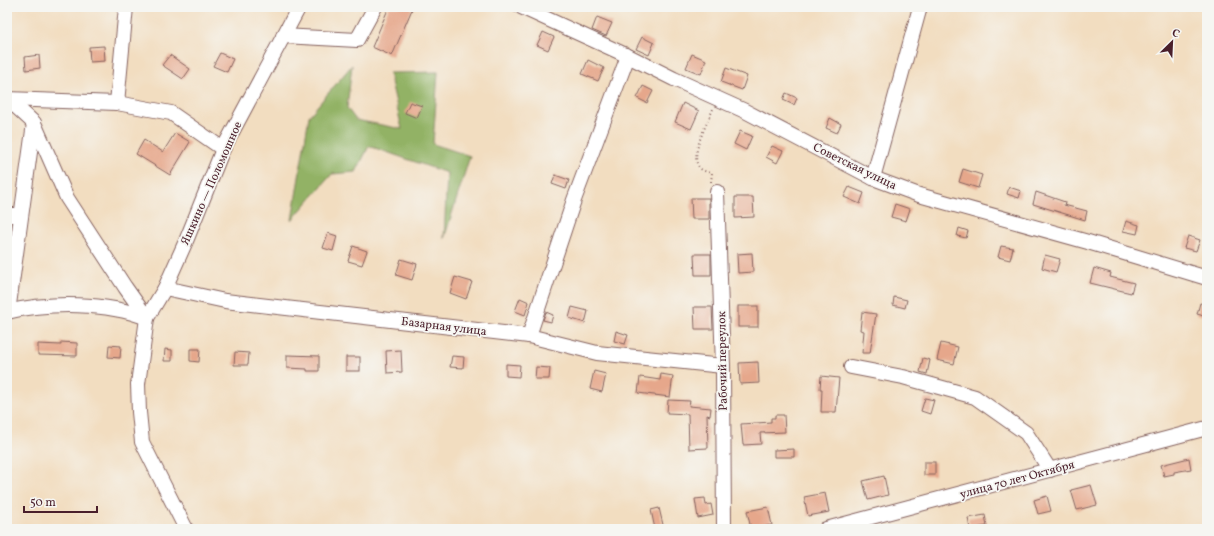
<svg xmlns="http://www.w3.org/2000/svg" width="1214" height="536" font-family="Vollkorn,serif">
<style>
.forest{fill:#92b265;stroke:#6e6848}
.building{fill:#e6a78b}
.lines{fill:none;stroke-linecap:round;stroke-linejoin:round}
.minor-casing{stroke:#85625f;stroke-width:16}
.path{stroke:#85625f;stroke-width:2;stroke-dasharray:1 3;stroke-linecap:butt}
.minor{stroke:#fff;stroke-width:14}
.labels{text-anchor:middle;stroke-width:3.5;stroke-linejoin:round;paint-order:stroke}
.street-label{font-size:12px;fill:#4a1f2b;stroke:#f6f6f2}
</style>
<rect width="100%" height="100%" fill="#f6f6f2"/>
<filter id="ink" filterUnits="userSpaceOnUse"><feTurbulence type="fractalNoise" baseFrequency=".025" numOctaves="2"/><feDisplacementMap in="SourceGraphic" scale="8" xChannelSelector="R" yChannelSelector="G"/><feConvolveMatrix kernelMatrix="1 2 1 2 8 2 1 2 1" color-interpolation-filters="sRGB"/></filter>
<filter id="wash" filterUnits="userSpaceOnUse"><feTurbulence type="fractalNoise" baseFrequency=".012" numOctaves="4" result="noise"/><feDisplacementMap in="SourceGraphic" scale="16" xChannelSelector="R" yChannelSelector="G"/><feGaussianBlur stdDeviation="0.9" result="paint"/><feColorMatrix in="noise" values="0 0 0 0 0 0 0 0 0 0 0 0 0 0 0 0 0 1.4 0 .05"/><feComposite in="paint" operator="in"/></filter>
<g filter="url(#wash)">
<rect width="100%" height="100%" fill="#f2ddc0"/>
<!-- forest -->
<path class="forest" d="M352,65l-5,43 9,12 46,9 -13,-56 49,-1 -5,72 37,12 -26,83 3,-66 -78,-27 -13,26 -24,2 -40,46 17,-104z"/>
<g id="blocks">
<!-- building -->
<g class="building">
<path d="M389,7h24l-21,49 -20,-9z"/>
<path d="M597,17l15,6 -6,13 -14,-6z"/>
<path d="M543,32l11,5 -6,13 -11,-5z"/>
<path d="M642,37l12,6 -5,12 -13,-6z"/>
<path d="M104,46l1,15 -15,1 -1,-15z"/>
<path d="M220,53l13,6 -6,13 -14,-6z"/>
<path d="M692,54l14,6 -5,14 -15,-6z"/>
<path d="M39,55l1,13 -14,2 -1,-13z"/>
<path d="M170,55l20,14 -7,10 -21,-14z"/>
<path d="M588,60l16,8 -6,13 -16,-7z"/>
<path d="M726,68l21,8 -5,14 -21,-8z"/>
<path d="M643,86l10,5 -6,12 -10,-5z"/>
<path d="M786,93l11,5 -3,7 -11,-5z"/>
<path d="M410,102l12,4 -5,12 -12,-5z"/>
<path d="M683,103l16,8 -8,18 -16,-7z"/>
<path d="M830,118l11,6 -4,9 -11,-5z"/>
<path d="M740,131l12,5 -6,14 -12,-6z"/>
<path d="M175,133l15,9 -20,33 -34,-21 8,-14 19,12z"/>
<path d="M772,146l11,5 -6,12 -11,-6z"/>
<path d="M963,169l19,6 -4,13 -19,-6z"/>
<path d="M555,175l14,5 -3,9 -14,-5z"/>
<path d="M849,187l15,6 -4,11 -16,-7z"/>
<path d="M1009,187l12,4 -2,7 -12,-4z"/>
<path d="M1036,192l29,10 -1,3 23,6 -2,9 -52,-16z"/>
<path d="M735,197h18l1,20 -19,1z"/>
<path d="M691,198h18v21h-17z"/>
<path d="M895,204l15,5 -4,12 -15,-4z"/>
<path d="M1126,221l13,4 -2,9 -14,-3z"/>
<path d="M959,228l9,3 -2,7 -9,-2z"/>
<path d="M328,233l9,3 -4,15 -10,-3z"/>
<path d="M1188,236l12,4 -4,11 -12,-3z"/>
<path d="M353,246l14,5 -5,14 -14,-4z"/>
<path d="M1001,246l12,2 -3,12 -12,-3z"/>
<path d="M752,253l1,19 -15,1 -1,-19z"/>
<path d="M694,254h17v21h-16z"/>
<path d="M1045,255l15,4 -4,13 -14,-4z"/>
<path d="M401,259l16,5 -5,16 -16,-5z"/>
<path d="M1094,268l17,5 -1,4 24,6 -3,10 -41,-10z"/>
<path d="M455,277l17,5 -6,17 -16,-6z"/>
<path d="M894,297l13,3 -2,8 -12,-3z"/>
<path d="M520,298l9,4 -4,13 -10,-4z"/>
<path d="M1200,303l7,2 -3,11 -7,-2z"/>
<rect x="738" y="306" width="20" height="21"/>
<path d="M572,307l16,4 -3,12 -16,-5z"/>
<path d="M694,307h18l1,22h-18z"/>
<path d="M546,312l7,3 -2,7 -8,-2z"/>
<path d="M862,312l14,2 -6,39h-8l2,-22 -4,-1z"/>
<path d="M616,331l12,4 -3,9 -11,-3z"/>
<path d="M61,342l16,1v13l-39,-1v-11l23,1z"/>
<path d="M941,343l17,4 -4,17 -17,-4z"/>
<path d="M109,345l12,1 -1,12 -12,-1z"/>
<path d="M165,349l7,1v11h-8z"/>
<path d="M190,349h10l-1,13 -9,-1z"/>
<path d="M401,350l1,22 -15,1 -1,-22z"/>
<path d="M235,352l14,1 -1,12h-14z"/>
<path d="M287,355l32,1v15h-12v-2l-20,-1z"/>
<path d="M452,356l12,1 -1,11 -13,-1z"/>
<rect x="346" y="357" width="14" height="14"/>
<path d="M923,358l7,2 -3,14 -7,-2z"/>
<path d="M758,362l1,21 -19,1 -1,-21z"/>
<path d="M506,364l14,1 -1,12 -13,-1z"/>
<path d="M536,367l14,1 -1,11h-14z"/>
<path d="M594,371l12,3 -4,18 -12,-3z"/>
<path d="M661,374l12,2 -3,21 -32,-4 2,-16 20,3z"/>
<path d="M821,376l18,2 -3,34h-15l1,-23h-2z"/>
<path d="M925,398l9,2 -4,14 -9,-3z"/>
<path d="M668,400l22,1 -1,5 22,2 -1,8 -3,-1 1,33 -19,1 -1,-35 -21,-1z"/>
<path d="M775,415h9l1,17 -25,1 1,11 -18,1 -2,-21 30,-2v-4h4z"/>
<path d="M794,449v8h-20v-7z"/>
<path d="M1189,458l2,11 -17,3v2l-10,2 -3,-11z"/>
<rect x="924" y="462" width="11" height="13"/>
<path d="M884,476l4,19 -20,5 -5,-19z"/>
<path d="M1091,485l6,20 -20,5 -6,-20z"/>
<path d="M825,493l4,19 -21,4 -4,-19z"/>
<path d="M1047,496l4,15 -13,3 -4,-14z"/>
<path d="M705,498l1,7 5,-1 2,11 -15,3 -3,-19z"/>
<path d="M768,507l4,18 -21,4 -4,-18z"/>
<path d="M659,508l5,21h-9l-4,-19z"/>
<path d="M985,515l2,11 -17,3 -2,-11z"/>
</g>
</g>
</g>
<g filter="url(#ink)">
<use href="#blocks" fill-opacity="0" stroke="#85625f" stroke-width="1"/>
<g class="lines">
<defs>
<g id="minor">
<path d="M521,7l107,49 46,23 71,32 128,67 46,17 169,47 119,36"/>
<path d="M283,36l74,4 18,-33"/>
<path d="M7,99l110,4 54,10 52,36"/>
<path d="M8,99l26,24 33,75 58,89 22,31"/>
<path d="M117,103l9,-96"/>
<path d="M873,178l47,-171"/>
<path d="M717,192l6,174 1,163"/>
<path d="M7,215h14"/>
<path d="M165,288l60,13 304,35 68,17 126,13"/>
<path d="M7,312c42,-10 100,-10 140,6"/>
<path d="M8,312l26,-189"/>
<path d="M529,336l45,-136 54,-144"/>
<path d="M851,367l52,10 72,20 51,36 24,37"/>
<path d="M186,529l-44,-87 -3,-30 -1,-28 9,-66 18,-30 21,-47 37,-92 76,-142"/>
<path d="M826,529l381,-101"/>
</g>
</defs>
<!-- minor casing -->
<use href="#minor" class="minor-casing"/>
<!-- path -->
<path class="path" d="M711,182l1,-9c-4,-1 -10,-2 -12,-5 -12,-11 8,-46 13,-59"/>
<!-- minor -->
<use href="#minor" class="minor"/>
</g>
</g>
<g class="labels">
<!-- street labels -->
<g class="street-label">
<text transform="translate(855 166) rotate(26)" y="4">Советская улица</text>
<text transform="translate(211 183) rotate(-66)" y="4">Яшкино — Поломошное</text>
<text transform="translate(444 326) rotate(7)" y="4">Базарная улица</text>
<text transform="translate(722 361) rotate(-91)" y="4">Рабочий переулок</text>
<text transform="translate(1017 479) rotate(-15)" y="4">улица 70 лет Октября</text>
</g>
</g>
<!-- margin -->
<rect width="1214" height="536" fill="none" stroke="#f6f6f2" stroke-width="24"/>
<!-- north arrow -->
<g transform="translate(1172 42) rotate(24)" stroke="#f6f6f2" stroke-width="3" paint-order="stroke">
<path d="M0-3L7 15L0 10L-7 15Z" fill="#4a1f2b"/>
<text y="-6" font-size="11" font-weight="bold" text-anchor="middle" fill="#4a1f2b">С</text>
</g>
<!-- scale -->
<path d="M24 506v6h73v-6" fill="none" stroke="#4a1f2b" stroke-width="2"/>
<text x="30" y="506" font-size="12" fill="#4a1f2b" stroke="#f6f6f2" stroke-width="3" paint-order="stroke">50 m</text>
</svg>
